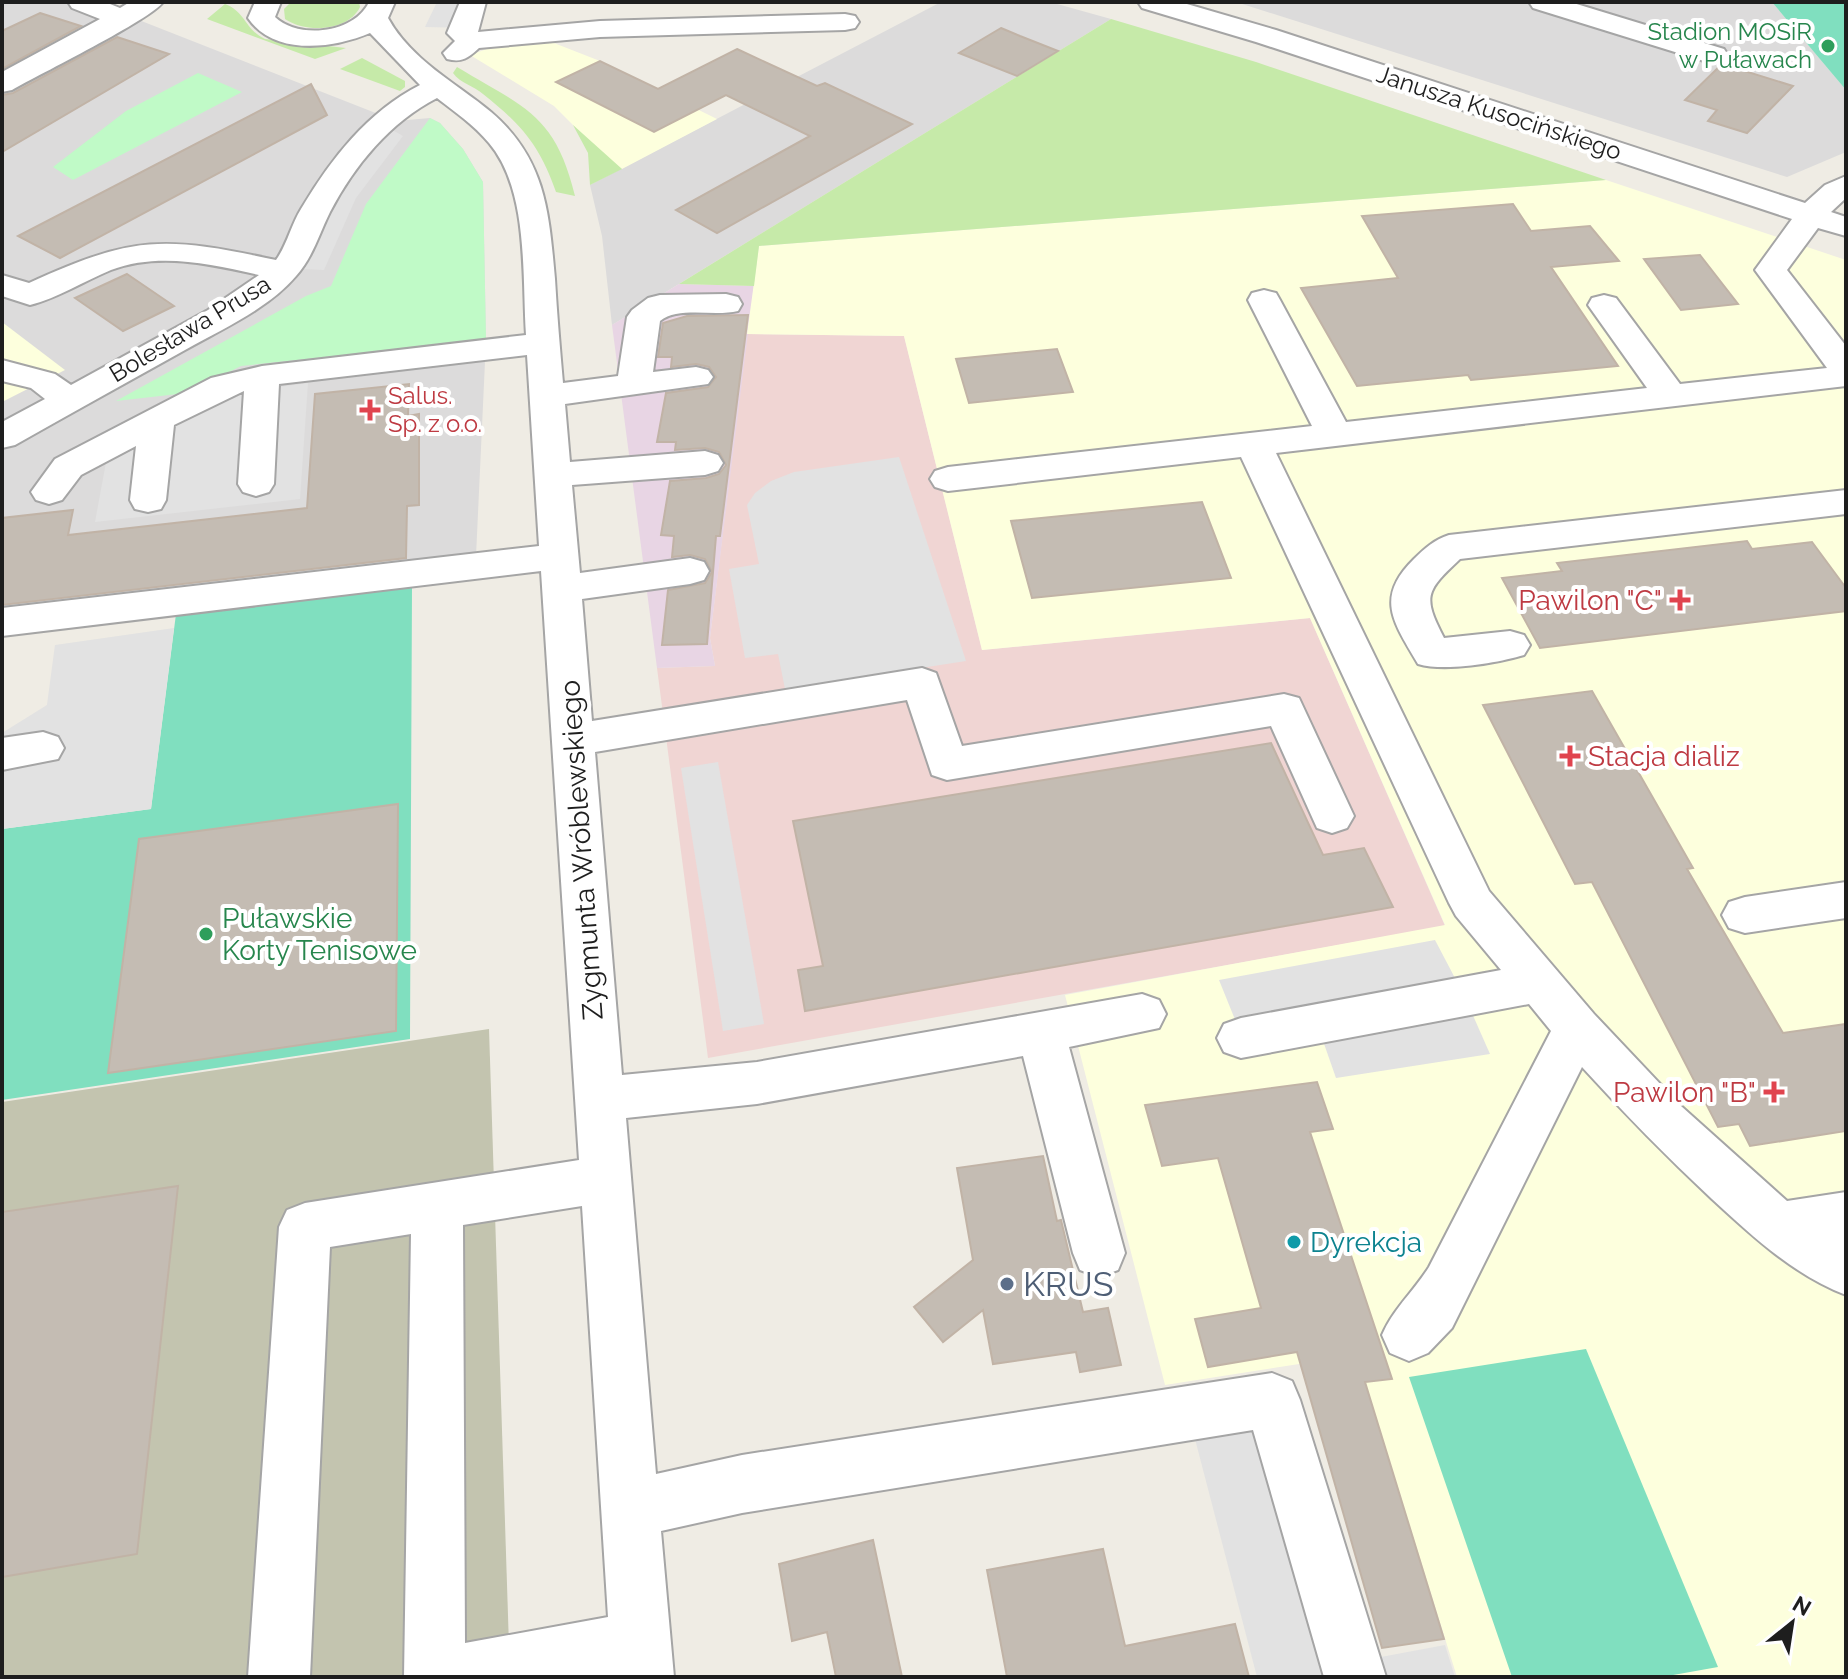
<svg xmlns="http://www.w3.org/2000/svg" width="1848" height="1679" font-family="Raleway,sans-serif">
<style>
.residential{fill:#dcdbdb}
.commercial{fill:#f0d5d3}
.industrial{fill:#e8d5e4}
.education{fill:#fdffdd}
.construction{fill:#c3c4af}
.grass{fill:#c6eaa9}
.park{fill:#c0fac7}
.pitch{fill:#80dfbf}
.parking{fill:#e2e2e2}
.building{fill:#c4bcb3;stroke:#c1b3a6;stroke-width:2}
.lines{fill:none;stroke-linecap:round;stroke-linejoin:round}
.minor-casing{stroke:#a5a5a5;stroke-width:4}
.minor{fill:#fff;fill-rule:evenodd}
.leisure-dot{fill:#2e9e5b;stroke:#fff;stroke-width:3}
.health-dot{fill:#e0444e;stroke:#fff;stroke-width:3}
.culture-dot{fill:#0f9aa8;stroke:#fff;stroke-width:3}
.service-dot{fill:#5c6f8a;stroke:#fff;stroke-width:3}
.labels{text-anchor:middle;stroke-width:8;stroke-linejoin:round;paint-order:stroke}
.far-leisure-label{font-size:24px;fill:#27864d;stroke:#fff;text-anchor:end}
.far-street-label{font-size:24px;fill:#1e1e1e;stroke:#fff}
.far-health-label{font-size:24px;fill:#be3a42;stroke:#fff;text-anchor:start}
.health-label{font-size:28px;fill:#be3a42;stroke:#fff;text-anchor:end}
.street-label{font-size:28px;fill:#1e1e1e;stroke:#fff}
.leisure-label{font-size:28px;fill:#27864d;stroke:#fff;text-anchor:start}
.culture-label{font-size:28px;fill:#0d838f;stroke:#fff;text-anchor:start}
.near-service-label{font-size:34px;fill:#4e5e75;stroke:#fff;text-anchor:start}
</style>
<rect width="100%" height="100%" fill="#efece4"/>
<!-- residential -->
<g class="residential">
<path d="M2,2h91l303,119 34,-3 10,5 23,26 20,33 3,158 -11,238 -473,56z"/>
<path d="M941,2h109l61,17 -499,306 -10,-89 -12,-51z"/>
<path d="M1236,2h536l74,88v62l-59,25z"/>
</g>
<!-- commercial -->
<path class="commercial" d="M747,334l157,2 78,314 328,-32 135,308 -737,132 -51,-390 58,-2 -5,-28z"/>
<!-- industrial -->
<path class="industrial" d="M679,284l75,2 -44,352 5,28 -58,2 -45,-343z"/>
<!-- education -->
<g class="education">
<path d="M554,43l46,18 117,58 -95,50 -25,-20 -43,-43 -84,-51 31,-11z"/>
<path d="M1606,180l240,80v1417h-389l-92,-295 26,-3 -8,-28 -218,34 -100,-390 380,-70 -135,-307 -328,32 -78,-314 -157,-2 12,-88z"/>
<path d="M2,322l63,48 -63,32z"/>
</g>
<!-- construction -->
<path class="construction" d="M489,1029l21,648h-508v-575z"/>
<!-- grass -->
<g class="grass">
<path d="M291,2h68l1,5c-12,25 -55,26 -75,12l-1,-10z"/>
<path d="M225,4c20,7 21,27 40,35l81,9 -31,11 -108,-40z"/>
<path d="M1111,19l145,43 350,118 -847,66 -5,40 -75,-2z"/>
<path d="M362,58l43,23v6l-5,4 -60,-22z"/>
<path d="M457,67c68,41 98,47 118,129l-19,-4c-16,-46 -34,-67 -73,-98 -9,-8 -23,-11 -30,-21z"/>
<path d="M573,125l49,44 -32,16 -2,-32z"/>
</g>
<!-- park -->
<g class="park">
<path d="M198,73l44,19 -169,88 -20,-13 73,-56z"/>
<path d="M430,118l10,5 23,26 20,33 3,158 -245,26 -54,27 -71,8 190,-105 25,-10 35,-82z"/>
</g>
<!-- pitch -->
<g class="pitch">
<path d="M1772,2h74v88z"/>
<path d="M412,586l-2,453 -408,61v-271l149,-20 25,-195z"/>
<path d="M1586,1349l132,318 -56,10h-150l-103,-300z"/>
</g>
<!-- parking -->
<g class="parking">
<path d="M437,2h44l-11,26 -45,-1z"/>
<path d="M389,128l14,8 -47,62 -32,72 -21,-1 35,-77z"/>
<path d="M308,383l-8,116 -205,23 12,-65 116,-62z"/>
<path d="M899,457l67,204 -181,28 -7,-35 -33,4 -16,-89 30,-5 -12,-59 8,-12 16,-12 23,-9z"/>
<path d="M174,628l-23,181 -149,20v-96l45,-28 8,-60z"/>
<path d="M718,762l46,262 -41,7 -42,-263z"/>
<path d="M1435,940l21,40 -220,42 -17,-42z"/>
<path d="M1471,1011l19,43 -154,24 -14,-40z"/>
<path d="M1269,1427l69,238 107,-20 10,32h-198l-62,-238z"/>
</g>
<!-- building -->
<g class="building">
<path d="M40,13l41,13 -79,43v-38z"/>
<path d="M1001,28l19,8 38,15 -41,25 -58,-23z"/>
<path d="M117,37l52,17 -167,98v-57l11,-2z"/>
<path d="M737,49l80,37 8,-3 87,41 -195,109 -41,-23 134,-74 -84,-41 -72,37 -98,-50 44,-21 58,28z"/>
<path d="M1722,64l71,22 -46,47 -39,-12 9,-11 -32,-10z"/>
<path d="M311,84l16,31 -267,143 -42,-22z"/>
<path d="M1513,204l18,27 59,-5 29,35 -68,6 67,99 -147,14 -3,-5 -111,11 -56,-98 97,-10 -36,-62z"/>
<path d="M1700,255l38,49 -57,6 -37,-51z"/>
<path d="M127,274l47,32 -51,25 -48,-33z"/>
<path d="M748,315l-28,221h-4l-9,108 -45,1 6,-55 37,-7 7,-11 -7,-13 -15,-4 -18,2 2,-21 -13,-1 9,-54 36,-3 13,-4 7,-9 -7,-13 -14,-4 -30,2 1,-8h-19l9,-49 42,-6 8,-10 -7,-10 -13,-3 -25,3 1,-10h-14l5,-34 24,-7z"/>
<path d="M1057,349l16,43 -104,11 -13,-44z"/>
<path d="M409,384l-1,32 11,-2v91l-12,1 -1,52 -404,47v-87l71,-8 -5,25 239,-27 8,-114z"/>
<path d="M1202,502l29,76 -199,20 -21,-77z"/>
<path d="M1747,541l5,8 60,-7 34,46v23l-306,37 -38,-70 60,-7 -5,-8z"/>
<path d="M1592,691l101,177 -6,1 96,164 63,-9v107l-96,15 -11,-22 -21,3 -126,-245 -17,2 -92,-179z"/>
<path d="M1271,743l52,112 41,-7 29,59 -588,104 -7,-41 25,-4 -30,-145z"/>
<path d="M398,804l-2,227 -288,42 31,-234z"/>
<path d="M1317,1082l16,47 -23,3 82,247 -27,3 79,257 -62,9 -85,-296 -89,15 -13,-48 66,-11 -43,-150 -56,8 -17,-61z"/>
<path d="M1043,1156l14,65 4,-1 22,92 25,-4 13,57 -41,7 -4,-20 -83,12 -10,-54 -40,32 -29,-35 59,-47 -16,-92z"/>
<path d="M178,1186l-41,368 -135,23v-365z"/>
<path d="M873,1540l29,137h-66l-9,-45 -35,9 -13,-77z"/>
<path d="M1103,1549l22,97 110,-22 14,53h-242l-20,-107z"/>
</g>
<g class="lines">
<defs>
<g id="minor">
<path d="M68,2h37l15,6 10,-6h33c-11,17 -125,73 -151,88l-10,2v-20l98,-53 -28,-11z"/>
<path d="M255,2h26l-6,15c24,23 80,16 94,-15h26l-7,16c23,42 68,65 103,94 55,47 58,101 64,167 2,35 5,70 8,104l55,-7 9,-59 5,-7 16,-12 12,-3 66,-1 12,3 4,7 -4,7c-24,6 -59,-5 -78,10l-7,51 43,-5 12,3 5,7 -5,7 -143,20 5,58 135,-11 13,4 5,8 -5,8 -13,4 -133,10 8,88 110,-15 14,4 5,9 -5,9 -14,4 -108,15 10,122 330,-53 14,5 26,73 322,-52 15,4 55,118 -7,12 -15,5 -15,-5 -46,-102 -324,54 -15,-5 -25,-75 -312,52 27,323 135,-13 385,-68 17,6 7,14 -7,14 -90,19 56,206 -7,17 -19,7 -19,-7 -7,-17 -50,-197 -266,48 -131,14 30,356 86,-19 530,-82 20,8 8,19 86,277h-62l-71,-247 -511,83 -81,18 13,146h-270l7,-443 -81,13 -20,430h-62l31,-450 8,-17 18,-7 274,-43 -38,-589 -539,65v-28l537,-62 -12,-191 -248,29 -5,100 -5,8 -13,4 -13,-4 -5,-8 6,-93 -70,34 -8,75 -5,9 -13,3 -13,-3 -5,-9 6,-54 -55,29 -19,25 -13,4 -13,-4 -5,-8 24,-33 156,-81 51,-12 264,-31c-4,-59 3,-145 -37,-192 -15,-18 -34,-31 -52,-45 -47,24 -83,68 -107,114 -11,22 -17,45 -34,64 -28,33 -74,53 -111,74 -57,32 -114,63 -170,95l-13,3v-26l43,-23 -14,-11 -29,-7v-21l53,14 16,11 137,-75 51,-35c-49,-11 -100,-23 -148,-5 -27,11 -53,28 -81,35l-28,-9v-21l27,8c105,-48 135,-47 247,-23 11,-15 15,-35 25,-51 30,-50 66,-97 119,-124l-50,-52c-38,16 -96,23 -122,-15zM582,1206l26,411 -143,26 -2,-418z"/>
<path d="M460,2h26l-8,30 122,-11 245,-7 10,2 4,6 -4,6 -10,2 -245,7 -121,11c-11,10 -17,15 -32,11l-4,-6 12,-12 -8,-8z"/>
<path d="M1138,2h42l96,28 529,173 20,-18 21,-9v22l-15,14 15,5v19l-28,-8 -31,42 59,76v40l-570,67 213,438 105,123 87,92 106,95 59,-9v103c-52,-20 -94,-59 -134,-96 -46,-43 -88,-86 -130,-132l-130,261 -24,25 -19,8 -19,-8 -8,-18c11,-26 32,-44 47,-68l122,-236 -22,-27 -288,54 -17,-6 -7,-14 7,-14 17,-6 260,-48 -45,-54 -7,-13 -208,-446 -293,34 -13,-4 -5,-8 5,-8 13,-4 364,-41 -64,-126 4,-7 12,-3 12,3 4,7 66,122 301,-34 -59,-83 4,-7 12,-3 12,3 64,86 147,-16 -72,-98 37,-51 -536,-177 -114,-34z"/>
<path d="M1529,2h41l154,47 4,6 -4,6 -10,2 -10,-2 -171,-53z"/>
<path d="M1846,490v24l-386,45c-34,32 -38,37 -16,79l66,-7 14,4 6,10 -6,10c-27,8 -79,17 -106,9 -24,-41 -44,-66 -4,-105 11,-11 20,-19 35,-24z"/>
<path d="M43,732l15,5 6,11 -6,11 -56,11v-32z"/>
<path d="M1846,882v36l-101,15 -16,-5 -7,-13 7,-13 16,-5z"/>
</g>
</defs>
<!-- minor casing -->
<use href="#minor" class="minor-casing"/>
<!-- minor -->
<use href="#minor" class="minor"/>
</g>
<!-- markers -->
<g class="leisure-dot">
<circle cx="1828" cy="46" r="8"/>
<circle cx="206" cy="934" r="8"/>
</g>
<g class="health-dot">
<path d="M366 398h8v8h8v8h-8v8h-8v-8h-8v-8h8z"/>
<path d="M1676 588h8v8h8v8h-8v8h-8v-8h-8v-8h8z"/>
<path d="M1566 744h8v8h8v8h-8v8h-8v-8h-8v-8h8z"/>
<path d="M1770 1080h8v8h8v8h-8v8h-8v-8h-8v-8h8z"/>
</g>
<circle class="culture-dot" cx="1294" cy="1242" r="8"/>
<circle class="service-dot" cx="1007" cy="1284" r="8"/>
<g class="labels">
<!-- far-leisure labels -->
<g class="far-leisure-label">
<text x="1812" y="40">Stadion MOSiR<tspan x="1812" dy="28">w Puławach</tspan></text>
</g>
<!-- far-street labels -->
<g class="far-street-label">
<text transform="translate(1499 113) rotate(18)" y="8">Janusza Kusocińskiego</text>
<text transform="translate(190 329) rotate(-31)" y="8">Bolesława Prusa</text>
</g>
<!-- far-health labels -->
<g class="far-health-label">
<text x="388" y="404">Salus.<tspan x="388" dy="28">Sp. z o.o.</tspan></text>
</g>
<!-- health labels -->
<g class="health-label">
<text x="1662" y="610">Pawilon "C"</text>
<text x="1588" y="766" text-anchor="start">Stacja dializ</text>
<text x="1756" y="1102">Pawilon "B"</text>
</g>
<!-- street labels -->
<g class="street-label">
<text transform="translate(581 850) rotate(-94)" y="10">Zygmunta Wróblewskiego</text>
</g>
<!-- leisure labels -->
<g class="leisure-label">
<text x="222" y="928">Puławskie<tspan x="222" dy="32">Korty Tenisowe</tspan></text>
</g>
<!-- culture labels -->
<g class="culture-label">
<text x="1310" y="1252">Dyrekcja</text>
</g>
<!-- near-service labels -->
<g class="near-service-label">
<text x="1023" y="1296">KRUS</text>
</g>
</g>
<!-- border -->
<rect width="1848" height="1679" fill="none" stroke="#1e1e1e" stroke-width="8"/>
<!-- north arrow -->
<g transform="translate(1792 1623) rotate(30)" stroke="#ffffff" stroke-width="6" paint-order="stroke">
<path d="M0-6L14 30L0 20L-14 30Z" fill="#1e1e1e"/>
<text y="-12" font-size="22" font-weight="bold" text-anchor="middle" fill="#1e1e1e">N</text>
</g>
</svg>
